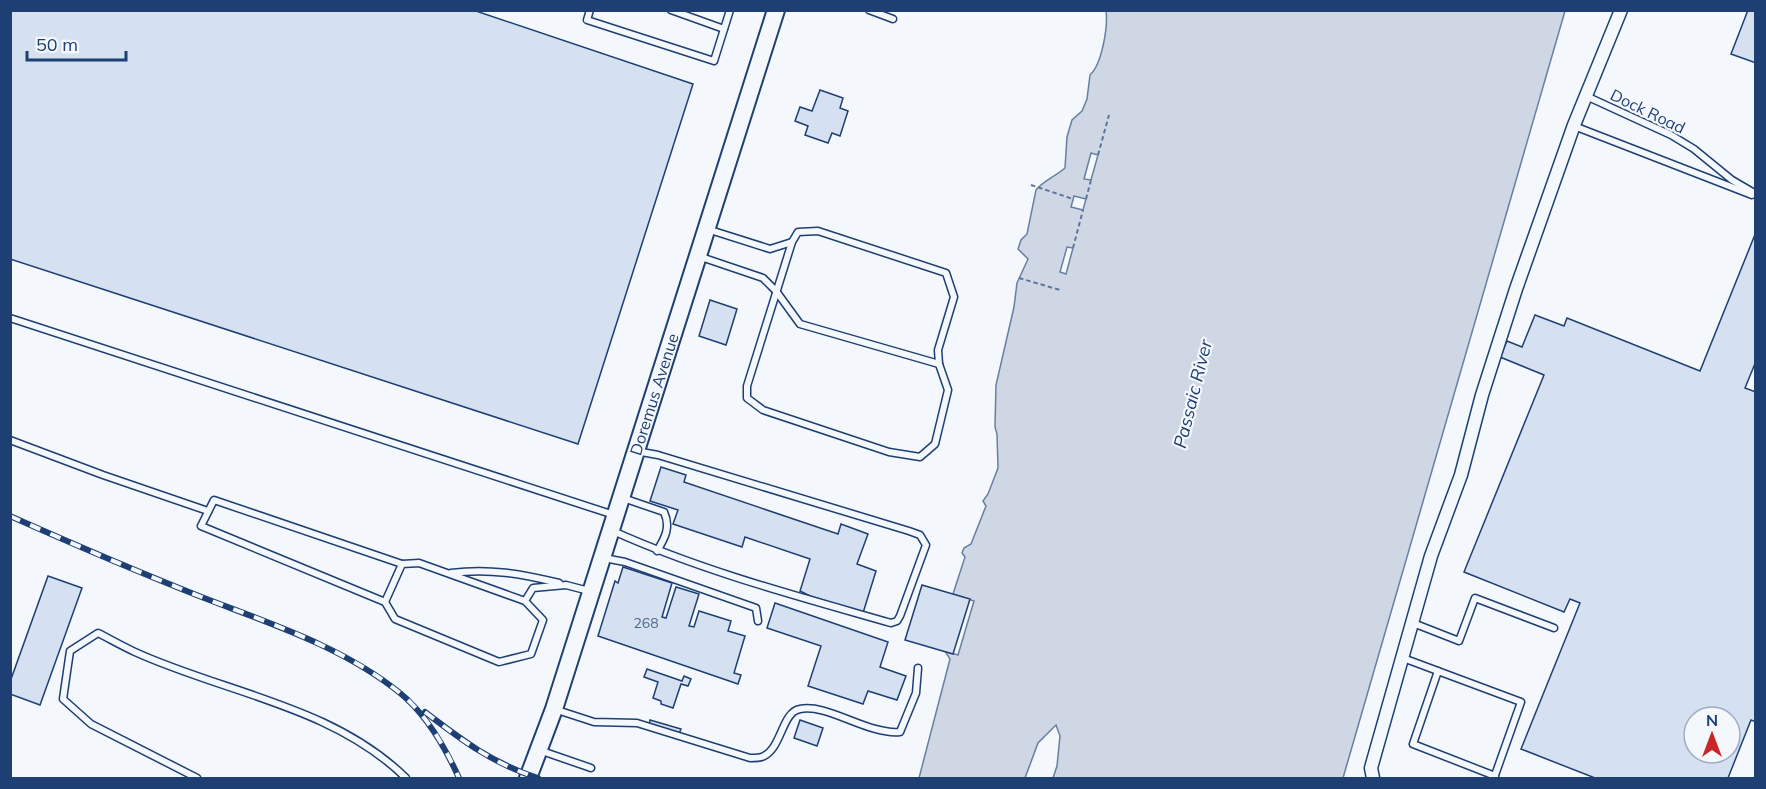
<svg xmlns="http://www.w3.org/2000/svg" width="1766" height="789" font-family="Mulish,sans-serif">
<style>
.water{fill:#cfd7e4;stroke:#687fa3;stroke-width:1.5}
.pier{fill:#f4f7fb;stroke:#687fa3;stroke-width:1.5}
.building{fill:#d5e0f0;stroke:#1d3f73;stroke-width:1.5;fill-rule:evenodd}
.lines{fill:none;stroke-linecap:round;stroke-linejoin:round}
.service-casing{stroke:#1d3f73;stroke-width:9}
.minor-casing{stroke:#1d3f73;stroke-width:15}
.secondary-casing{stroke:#1d3f73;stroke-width:20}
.path{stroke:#5e769c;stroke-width:2;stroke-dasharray:4.5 3;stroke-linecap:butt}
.service{stroke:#f4f7fb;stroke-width:6}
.minor{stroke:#f4f7fb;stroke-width:12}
.secondary{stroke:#f4f7fb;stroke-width:16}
.rail-casing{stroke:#1d3f73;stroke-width:6}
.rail{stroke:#f4f7fb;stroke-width:4;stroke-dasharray:11;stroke-linecap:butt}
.labels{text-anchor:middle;stroke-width:4.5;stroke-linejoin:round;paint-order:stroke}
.number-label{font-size:14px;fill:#4b6792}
.street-label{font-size:16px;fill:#1d3f73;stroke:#f4f7fb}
.water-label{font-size:18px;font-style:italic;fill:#1d3f73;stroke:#f4f7fb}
</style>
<rect width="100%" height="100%" fill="#f4f7fb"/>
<!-- water -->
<path class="water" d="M1106,11h459l-222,767h-424l31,-119 -5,-8 8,-57 12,-37 -3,-4 2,-5 7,-4 15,-38 -3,-5 5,-7 10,-26 -1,-34 -2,-7 1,-42 18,-78 3,-24 11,-24 -10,-10 3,-9 6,-6 9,-44c7,-9 20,-14 29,-22l2,-31 5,-17 10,-9 5,-12 3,-24c12,-11 18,-48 16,-64z"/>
<!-- pier -->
<g class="pier">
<path d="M1091,153l7,2 -7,25 -7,-1z"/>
<path d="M1074,196l12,3 -3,11 -12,-3z"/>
<path d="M1067,247l6,1 -7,26 -6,-2z"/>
<path d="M953,594l21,7 -16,54 -13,-4z"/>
<path d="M1056,725l4,11 -3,30 -4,12h-28l13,-35z"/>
</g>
<!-- building -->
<g class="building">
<path d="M10,10h463l220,74 -115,360 -568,-185z"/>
<path d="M1748,10h8v53l-25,-9z"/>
<path d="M820,90l23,8 -3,10 8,3 -8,25 -8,-3 -4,10 -23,-8 3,-9 -13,-5 5,-14 12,4z"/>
<path d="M1756,232v129l-11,27 11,4v330l-5,-2 -23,58h-133l-74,-29 59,-146 -10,-4 -6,13 -100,-40 80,-197 -44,-18 7,-16 15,6 13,-32 29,11 3,-8 133,53zM1694,717h36v36h-36z"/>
<path d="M710,300l27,9 -11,36 -27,-9z"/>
<path d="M661,467l25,8 -2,7 154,52 3,-10 27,10 -11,30 19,7 -13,42 -53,-17 -10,-5 10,-32 -65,-22 -3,10 -69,-23 5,-14 -28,-9z"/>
<path d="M623,567l49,16 -10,34 4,1 10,-31 23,7 -10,32 5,1 5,-16 32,10 -3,10 17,5 -11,37 7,2 -3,9 -140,-48 17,-55 3,2z"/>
<path d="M48,576l34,12 -42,117 -30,-11v-12z"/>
<path d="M922,585l48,14 -17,55 -48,-14z"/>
<path d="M775,603l113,39 -8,25 26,9 -9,24 -29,-9 -5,13 -55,-18 13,-40 -54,-18z"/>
<path d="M647,669l35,12 2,-5 7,3 -3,7 -7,-2 -8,24 -12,-4v-3l-8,-3 5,-16 -14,-5z"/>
<path d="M650,720l31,9 -2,5 -30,-9z"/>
<path d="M800,720l23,8 -6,18 -23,-8z"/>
</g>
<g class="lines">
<defs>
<g id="service">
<path d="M590,10l-3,10 127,41 16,-51"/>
<path d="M671,10l53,19"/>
<path d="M869,10l24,9"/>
<path d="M1586,96l85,39 23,14 38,31 24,14"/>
<path d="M1574,126l178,69"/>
<path d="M707,229l63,20 22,-7"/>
<path d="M818,231l128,42 8,24 -16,53 1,14 9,26 -13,54 -15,13 -31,-5 -126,-42 -16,-12v-12l45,-144 6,-10z"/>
<path d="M698,256l65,22 13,13 24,33 139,40"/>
<path d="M10,318l604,197"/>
<path d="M10,440l93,35 105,36"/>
<path d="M623,498l41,14c7,15 1,26 -7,39"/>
<path d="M613,531c89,40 184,65 278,92l6,-2 3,-5 26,-71 -6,-10 -11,-4 -251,-76 -22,-4"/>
<path d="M604,558l21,4 131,46 2,13"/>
<path d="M451,573c39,-5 70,1 108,10"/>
<path d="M525,601l18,19 -12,34 -32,8 -104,-43 -10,-17 17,-38 17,-1 106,38 8,-13 33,-3 23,6"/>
<path d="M385,602l-184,-76 13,-26 188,64"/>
<path d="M1413,623l46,18 16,-43 79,30"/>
<path d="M1403,658l118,44 -27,76"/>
<path d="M1438,671l-25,73 82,32"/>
<path d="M554,709l40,13 43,1 113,35c4,0 11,0 14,-2 18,-9 18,-44 36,-47 27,-6 68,26 100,23l16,-39 2,-25"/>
<path d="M539,750l52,18"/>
<path d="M197,778l-106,-54 -28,-25 7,-48 28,-18c12,6 24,13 37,19 90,41 198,54 271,126"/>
</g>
<path id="minor" d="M1373,778l-2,-10 60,-212 30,-81 21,-80 34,-106 58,-164 47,-115"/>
<g id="secondary">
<path id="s1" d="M528,778l26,-69 222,-699"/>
</g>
</defs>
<!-- service casing -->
<use href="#service" class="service-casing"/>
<!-- minor casing -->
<use href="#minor" class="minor-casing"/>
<!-- secondary casing -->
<use href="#secondary" class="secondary-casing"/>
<!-- path -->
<g class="path">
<path d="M1098,155l11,-40"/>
<path d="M1031,185l42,14"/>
<path d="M1086,199l5,-19"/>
<path d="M1073,248l10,-38"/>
<path d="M1019,278l41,12"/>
</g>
<!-- service -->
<use href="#service" class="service"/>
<!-- minor -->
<use href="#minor" class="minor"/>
<!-- secondary -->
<use href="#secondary" class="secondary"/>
<defs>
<g id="rail">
<path d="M10,516c63,28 126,55 189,80 69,27 143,50 201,97 27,22 45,54 59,85"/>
<path d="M425,712c38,29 67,51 113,66"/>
</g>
</defs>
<!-- rail casing -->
<use href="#rail" class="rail-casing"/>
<!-- rail -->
<use href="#rail" class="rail"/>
</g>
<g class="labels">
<!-- number labels -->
<g class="number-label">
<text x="646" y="628">268</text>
</g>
<!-- street labels -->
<g class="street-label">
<text transform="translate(1648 111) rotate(26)" y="6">Dock Road</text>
<text dy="6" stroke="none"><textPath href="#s1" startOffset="404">Doremus Avenue</textPath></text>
</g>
<!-- water labels -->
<g class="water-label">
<text transform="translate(1193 394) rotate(-76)" y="6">Passaic River</text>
</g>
</g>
<!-- border -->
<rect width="1766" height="789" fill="none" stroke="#1d3f73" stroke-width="24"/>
<!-- north arrow -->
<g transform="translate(1712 735)"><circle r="28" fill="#f4f7fb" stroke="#9eadc5" stroke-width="1.5"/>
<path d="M0-4.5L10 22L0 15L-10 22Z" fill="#c62828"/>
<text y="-9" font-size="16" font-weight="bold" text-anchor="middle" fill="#1d3f73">N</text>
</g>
<!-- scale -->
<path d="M27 51v9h99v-9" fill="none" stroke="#1d3f73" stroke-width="3"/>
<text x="36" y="51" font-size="18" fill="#1d3f73" stroke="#f4f7fb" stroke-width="4.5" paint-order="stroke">50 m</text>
</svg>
